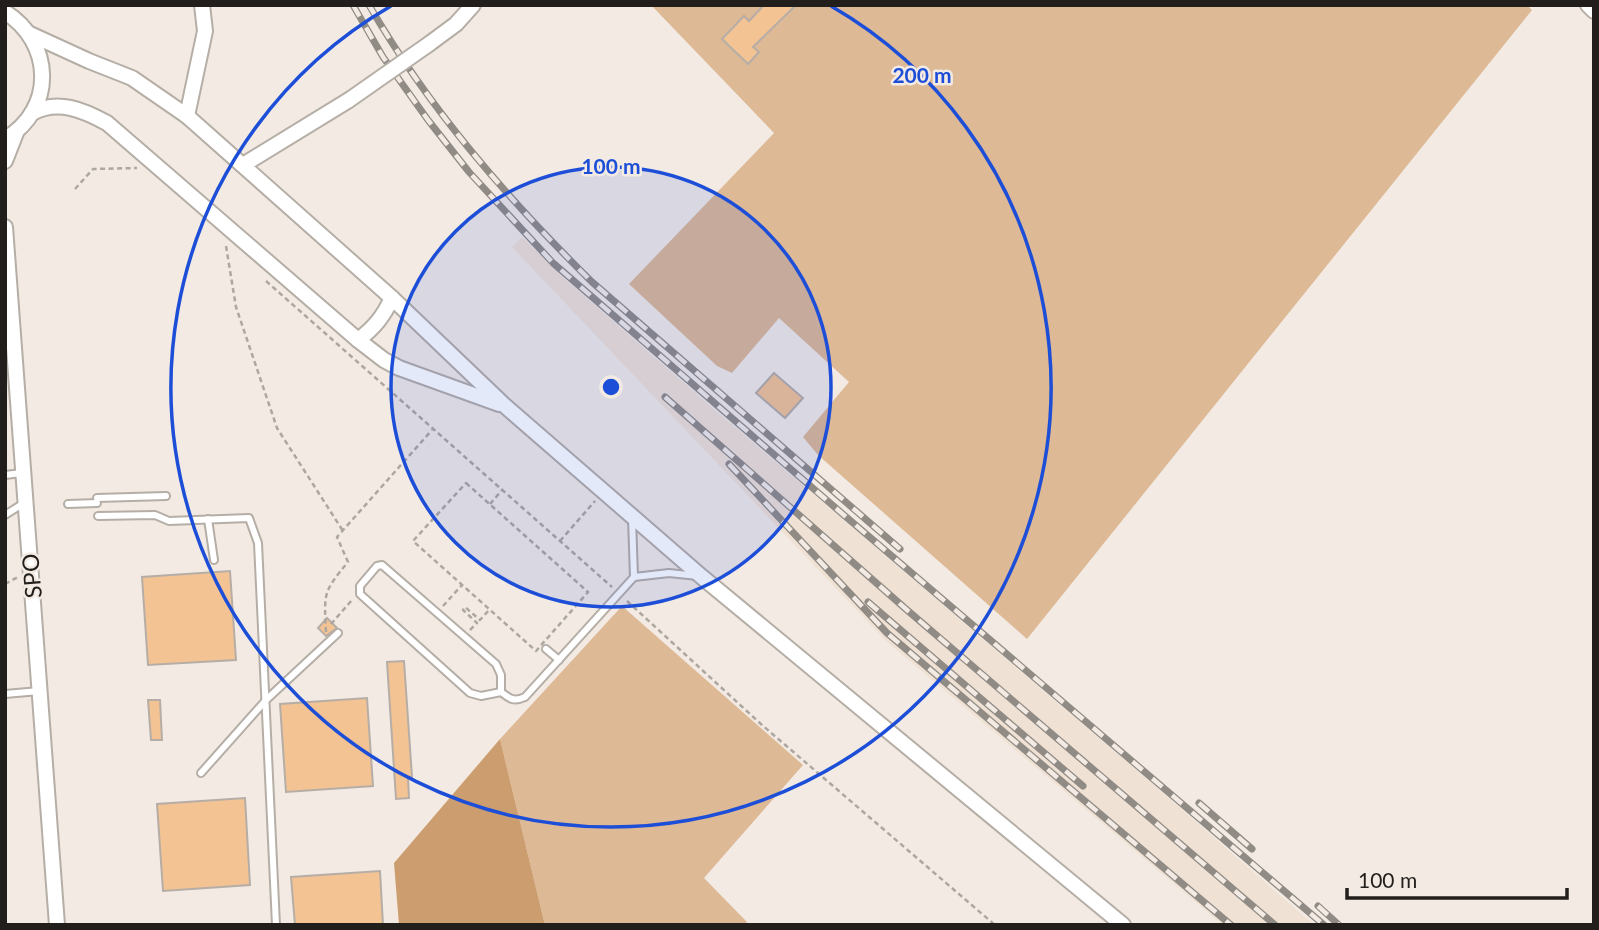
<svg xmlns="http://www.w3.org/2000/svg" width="1599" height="930" font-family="Lato,sans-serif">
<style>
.built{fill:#efe1d3}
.green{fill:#ddb996}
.forest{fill:#cc9e6f}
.building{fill:#f3c393;stroke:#b6aea6;stroke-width:2}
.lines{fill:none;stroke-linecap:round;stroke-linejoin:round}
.service-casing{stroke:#b5aea6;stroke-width:10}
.tertiary-casing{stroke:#b5aea6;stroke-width:18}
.path{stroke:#ada7a1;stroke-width:2.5;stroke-dasharray:5 3.5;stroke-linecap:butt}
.service{stroke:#fff;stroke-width:6}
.tertiary{stroke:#fff;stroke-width:14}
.rail-casing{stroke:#908b85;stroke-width:7}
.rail{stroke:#f3ebe3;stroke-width:4.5;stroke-dasharray:13;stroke-linecap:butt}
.tertiary-bridge-casing{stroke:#b5aea6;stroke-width:18;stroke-linecap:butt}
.tertiary-bridge{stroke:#fff;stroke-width:14}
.ring{fill:none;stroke:#1d4ed8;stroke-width:3.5}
.labels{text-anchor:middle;stroke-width:5;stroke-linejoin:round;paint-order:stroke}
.street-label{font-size:23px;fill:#211e1b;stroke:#f3ebe3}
.centre{fill:#1d4ed8;stroke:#f3ebe3;stroke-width:3.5}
.ring-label{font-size:21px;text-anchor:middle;font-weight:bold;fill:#1d4ed8;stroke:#f3ebe3;stroke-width:5;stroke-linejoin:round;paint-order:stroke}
</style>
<rect width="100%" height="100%" fill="#f3ebe3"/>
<!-- built -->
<path class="built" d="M522,237l38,38 149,130 461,394 144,126h-91l-338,-285 -373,-393z"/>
<!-- green -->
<g class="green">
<path d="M651,5h876l5,5 -505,629 -209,-184 -15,-18 46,-55 -70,-64 -47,55 -15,-7 -88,-82 145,-151z"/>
<path d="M622,606l181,159 -99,113 43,44 -3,3h-199l-45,-186z"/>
</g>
<!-- forest -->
<path class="forest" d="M500,739l45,186h-146l-5,-62z"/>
<!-- building -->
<g class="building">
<path d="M764,5h32l-43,42 6,5 -11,12 -26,-25 22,-23 5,5z"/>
<path d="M774,373l29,25 -18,20 -29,-25z"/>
<path d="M230,571l6,89 -88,5 -6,-88z"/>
<path d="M327,618l10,10 -11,8 -8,-8z"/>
<path d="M404,661l8,116h-4l1,21 -13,1 -9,-137z"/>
<path d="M367,698l6,88 -87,6 -6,-88z"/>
<path d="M148,700h12l2,40h-11z"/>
<path d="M245,798l5,87 -87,6 -6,-87z"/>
<path d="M380,871l3,54h-88l-4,-48z"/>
</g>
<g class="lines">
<defs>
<g id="service">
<path d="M5,475l17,-2"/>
<path d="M97,498l69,-2"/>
<path d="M68,504l29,-1"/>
<path d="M5,515l19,-12"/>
<path d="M98,516l57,-1 14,6 80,-3 9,25 18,382"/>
<path d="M632,518l2,59"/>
<path d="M208,519l6,41"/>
<path d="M382,565l114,99 5,11v17l-20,4 -11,-3 -110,-99v-8l17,-20z"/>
<path d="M546,649l13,11"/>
<path d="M501,692c9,7 13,10 24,5l109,-120 35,-4 29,3"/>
<path d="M5,694l34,-3"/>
<path d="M201,773l66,-74 71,-66"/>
</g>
<g id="tertiary">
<path d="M1588,5l6,6"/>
<path d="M5,12c48,30 51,97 0,127"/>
<path d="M30,34l59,27 43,17 55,38 205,182 112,107 198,172 421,348"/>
<path d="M429,44l27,-20 17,-19"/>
<path d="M32,113c26,-14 51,-3 75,10l251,217 26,20 15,8 100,36"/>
<path d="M187,116l18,-85 -3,-26"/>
<path d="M5,161l11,-28"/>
<path d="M243,165l106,-65"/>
<path d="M5,227l52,698"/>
<path d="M358,340c16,-12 25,-23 34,-42"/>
</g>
</defs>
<!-- service casing -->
<use href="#service" class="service-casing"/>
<!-- tertiary casing -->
<use href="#tertiary" class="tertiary-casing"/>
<!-- path -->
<g class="path">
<path d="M75,189l18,-20 44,-1"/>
<path d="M226,246l10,61 41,121 66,103"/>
<path d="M266,281l346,306"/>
<path d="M466,483l122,109 -52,59 -123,-110z"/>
<path d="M490,504l13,-15"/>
<path d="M560,541l35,-40"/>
<path d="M5,584l13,-7"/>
<path d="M627,601l135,124 233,200"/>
<path d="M443,606l19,-21"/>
<path d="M331,624l21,-24"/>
<path d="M470,630l7,-7 -14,-13 2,-3 15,13 9,-10"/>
<path d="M326,632c-2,-39 -3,-40 22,-70l-11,-25 95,-107"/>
</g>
<!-- service -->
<use href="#service" class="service"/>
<!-- tertiary -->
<use href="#tertiary" class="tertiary"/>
<defs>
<g id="rail">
<path d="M353,5l30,52 45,63 41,52 84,91 285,247 486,415"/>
<path d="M369,5c60,104 138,193 223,277l308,267"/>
<path d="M665,397l242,213 368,315"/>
<path d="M729,464l158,169 344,292"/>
<path d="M868,602l215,184"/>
<path d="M1199,803l53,46"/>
<path d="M1318,906l21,19"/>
</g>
</defs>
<!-- rail casing -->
<use href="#rail" class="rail-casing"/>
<!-- rail -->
<use href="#rail" class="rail"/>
<defs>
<path id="tertiary-bridge" d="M349,100l80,-56"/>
</defs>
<!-- tertiary-bridge casing -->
<use href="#tertiary-bridge" class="tertiary-bridge-casing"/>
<!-- tertiary-bridge -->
<use href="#tertiary-bridge" class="tertiary-bridge"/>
</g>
<!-- distance rings -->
<circle cx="611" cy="387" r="220" fill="#1d4ed8" fill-opacity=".12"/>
<g class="ring">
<circle cx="611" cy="387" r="220"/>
<path d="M831 6A440 440 0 1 1 391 6"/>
</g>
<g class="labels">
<!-- street labels -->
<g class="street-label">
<text transform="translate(32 576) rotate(-95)" y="8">SPO</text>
</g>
</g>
<circle cx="611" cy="387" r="10" class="centre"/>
<g class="ring-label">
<text x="922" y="83">200 m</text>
<text x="611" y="174">100 m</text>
</g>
<!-- border -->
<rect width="1599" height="930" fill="none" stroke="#211e1b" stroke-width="14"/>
<!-- scale -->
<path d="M1347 888v10h220v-10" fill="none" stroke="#211e1b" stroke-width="3.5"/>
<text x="1358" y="888" font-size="21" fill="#211e1b" stroke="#f3ebe3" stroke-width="5" paint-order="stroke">100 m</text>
</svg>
